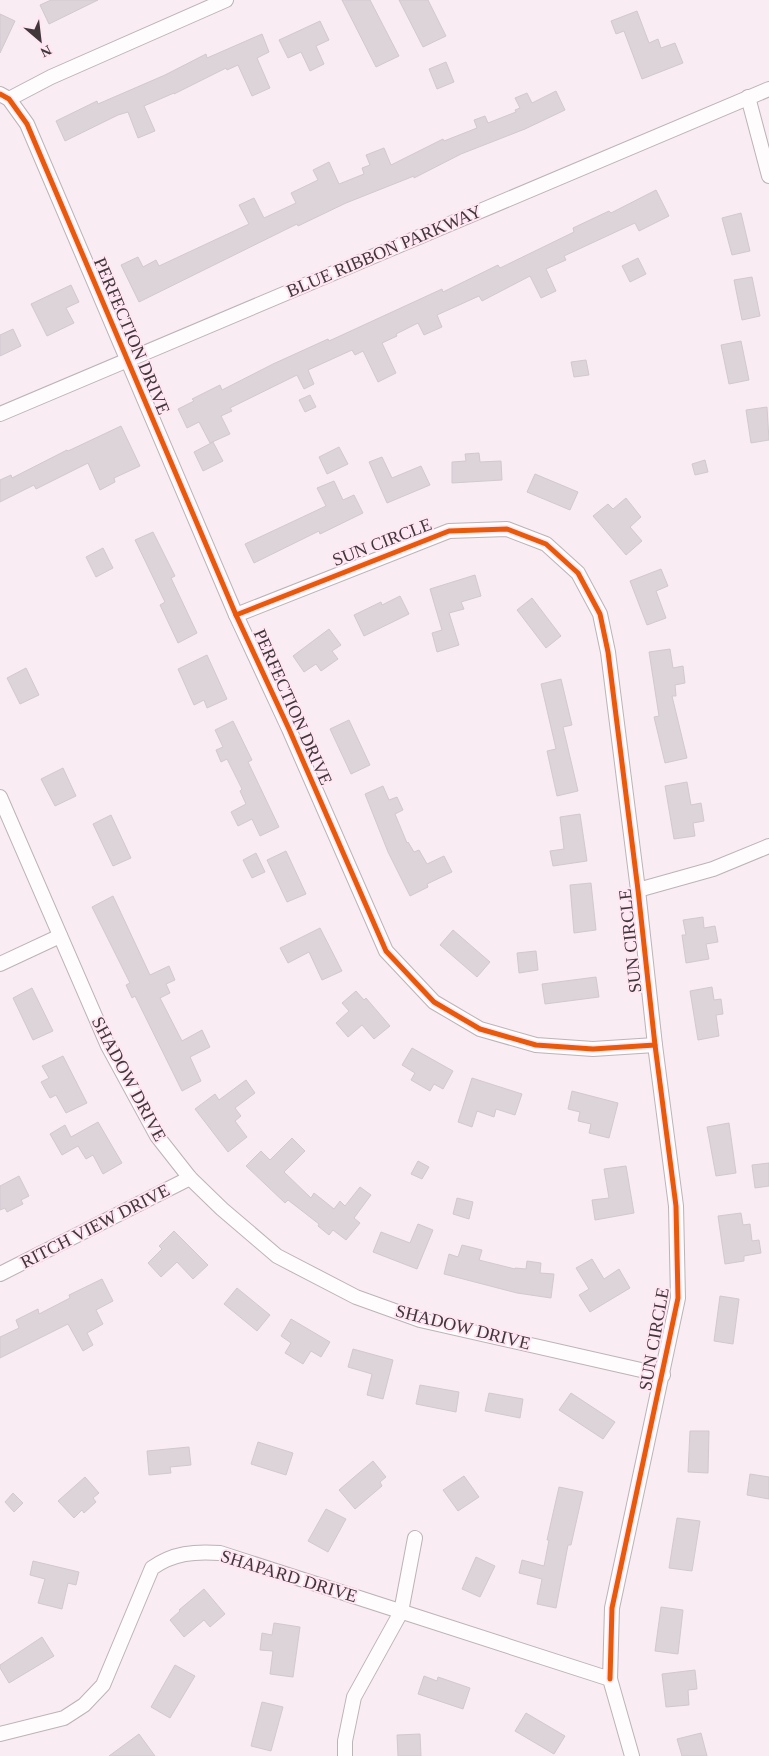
<svg xmlns="http://www.w3.org/2000/svg" width="769" height="1756" font-family="'Times New Roman',serif">
<style>
.building{fill:#ddd4da;stroke:#d2c9cf}
.lines{fill:none;stroke-linecap:round;stroke-linejoin:round}
.street-casing{stroke:#bcb3b7;stroke-width:16}
.street{stroke:#fefcfd;stroke-width:14}
.cycleway-casing{stroke:#ffe6f2;stroke-width:8}
.cycleway{stroke:#e8590c;stroke-width:5}
.labels{text-anchor:middle;stroke-width:4;stroke-linejoin:round;paint-order:stroke}
.street-label{font-size:18px;fill:#40373b;stroke:#ffe6f2}
</style>
<rect width="100%" height="100%" fill="#f9ecf2"/>
<!-- building -->
<g class="building">
<path d="M51,0h47l-49,24 -9,-19z"/>
<path d="M342,0h28l29,56 -23,11z"/>
<path d="M399,0h29l18,36 -23,11z"/>
<path d="M637,11l12,32 9,-4 3,9 14,-5 8,20 -41,16 -18,-48 -8,3 -5,-13z"/>
<path d="M0,14l15,7 -15,32z"/>
<path d="M320,21l9,19 -13,6 8,18 -14,7 -9,-19 -13,6 -9,-18z"/>
<path d="M262,34l7,18 -12,6 13,30 -18,8 -14,-31 -11,5 -1,-2 -52,26v-1l-30,13 11,25 -17,7 -10,-26 -10,3 -53,26 -9,-20 41,-20 1,3 67,-29 41,-21 1,4z"/>
<path d="M446,62l8,20 -17,7 -8,-20z"/>
<path d="M556,91l9,19 -40,19 -64,25 -47,24v-2l-68,27 -48,23 -1,-2 -158,78 -18,-37 17,-8 5,10 13,-7 3,6 90,-42 -10,-19 15,-7 10,20 32,-15 -5,-10 27,-13 -5,-10 16,-8 10,22 25,-10 -2,-6 8,-3 -4,-10 18,-7 7,17 52,-26 1,2 33,-13 -3,-8 11,-4 3,7 28,-11 -1,-2 5,-2 -5,-10 12,-5 5,10z"/>
<path d="M656,190l13,26 -30,15 -4,-8 -71,33 2,4 -20,9 10,22 -15,7 -11,-22 -48,25 -3,-5 -42,19 5,12 -18,8 -6,-12 -22,11 1,2 -15,7 14,30 -18,9 -15,-31 -8,4 -3,-5 -44,20 6,14 -10,5 -7,-14 -67,33 2,3 -11,5 9,18 -20,9 -11,-21 -12,6 -9,-19 16,-8 -2,-2 28,-14 2,5 51,-26 55,-25 1,2 113,-52 1,3 55,-27 2,3 74,-36 -1,-4 36,-17 2,2z"/>
<path d="M741,213l9,38 -18,4 -10,-37z"/>
<path d="M638,258l8,16 -16,8 -8,-16z"/>
<path d="M752,277l8,39 -18,4 -8,-40z"/>
<path d="M71,285l8,17 -13,6 8,15 -27,13 -16,-32z"/>
<path d="M13,329l8,17 -21,10v-21z"/>
<path d="M741,341l8,39 -20,4 -8,-39z"/>
<path d="M586,360l3,15 -15,2 -3,-15z"/>
<path d="M310,395l6,12 -11,5 -6,-12z"/>
<path d="M767,407l2,33 -18,3 -5,-33z"/>
<path d="M121,426l19,40 -26,12 1,4 -15,8 -12,-27 -52,26 -2,-4 -34,17v-22l11,-5 1,3 55,-28 1,1z"/>
<path d="M213,442l10,19 -20,10 -9,-19z"/>
<path d="M339,447l9,17 -21,10 -8,-17z"/>
<path d="M479,453l1,9 21,-1 1,19 -50,3v-21l14,-1 -1,-7z"/>
<path d="M382,457l10,21 29,-12 9,19 -43,18 -18,-41z"/>
<path d="M705,460l3,12 -13,3 -3,-11z"/>
<path d="M535,474l43,18 -8,18 -43,-18z"/>
<path d="M334,481l9,19 11,-5 9,18 -43,21 -1,-3 -65,32 -9,-19 81,-38 -9,-18z"/>
<path d="M626,498l15,19 -11,10 12,14 -16,14 -33,-39 15,-12 5,5z"/>
<path d="M153,532l22,44 -4,2 26,55 -19,10 -18,-38 5,-3 -30,-62z"/>
<path d="M103,548l10,20 -17,9 -10,-20z"/>
<path d="M661,569l7,17 -12,5 10,27 -19,7 -17,-44z"/>
<path d="M475,575l6,21 -20,6 3,7 -15,4 10,32 -22,7 -5,-19 10,-3 -12,-41z"/>
<path d="M400,596l9,18 -45,22 -10,-21 27,-13 1,3z"/>
<path d="M532,598l29,38 -15,12 -29,-38z"/>
<path d="M329,629l12,16 -9,6 6,8 -17,12 -5,-7 -12,8 -11,-16z"/>
<path d="M670,649l3,19 10,-2 2,17 -10,2 1,11h-4l15,62 -22,5 -11,-46 5,-1 -10,-64z"/>
<path d="M207,655l20,44 -20,9 -3,-8 -10,5 -16,-36z"/>
<path d="M26,668l13,27 -19,9 -13,-26z"/>
<path d="M561,679l11,46 -9,2 15,64 -21,5 -10,-45 9,-2 -15,-65z"/>
<path d="M349,720l21,45 -19,9 -21,-45z"/>
<path d="M233,721l19,39 -4,2 31,65 -19,9 -8,-17 -14,7 -7,-14 15,-8 -6,-13 2,-2 -15,-30 -6,3 -5,-12 7,-3 -8,-17z"/>
<path d="M63,768l13,28 -21,10 -14,-27z"/>
<path d="M687,782l4,23 10,-2 3,18 -11,2 2,13 -21,3 -9,-53z"/>
<path d="M383,786l6,14 8,-3 6,13 -8,4 12,29 1,-1 6,10 5,-2 8,14 17,-8 8,16 -25,12 1,3 -18,9 -22,-44 -23,-58z"/>
<path d="M580,814l7,47 -34,5 -3,-15 14,-2 -4,-32z"/>
<path d="M111,815l20,43 -18,8 -20,-42z"/>
<path d="M286,851l20,43 -19,8 -20,-42z"/>
<path d="M256,853l9,19 -13,6 -9,-18z"/>
<path d="M591,883l5,47 -22,3 -4,-48z"/>
<path d="M113,896l37,79 19,-9 6,14 -9,4 4,9 -10,5 22,43 20,-11 8,17 -20,10 11,24 -19,10 -47,-95 -3,2 -6,-13 4,-2 -38,-76z"/>
<path d="M703,917l1,11 11,-2 3,16 -12,2 3,15 -23,4 -4,-28h4l-3,-15z"/>
<path d="M320,928l22,43 -20,9 -13,-28 -21,11 -8,-15z"/>
<path d="M453,930l37,32 -13,15 -37,-32z"/>
<path d="M536,951l2,19 -19,3 -2,-20z"/>
<path d="M596,977l3,20 -54,7 -3,-20z"/>
<path d="M712,987l2,13 7,-1 2,15 -7,1 3,21 -21,4 -8,-49z"/>
<path d="M32,988l21,43 -20,9 -20,-42z"/>
<path d="M356,991l8,9 2,-2 24,28 -16,13 -12,-14 -14,12 -12,-14 13,-12 -7,-8z"/>
<path d="M412,1048l41,23 -10,18 -9,-5 -4,7 -19,-11 4,-7 -13,-8z"/>
<path d="M63,1056l24,47 -21,10 -10,-18 -6,3 -9,-16 8,-4 -7,-12z"/>
<path d="M472,1078l50,16 -7,21 -19,-6 -2,8 -17,-6 -5,16 -14,-5z"/>
<path d="M246,1080l9,13 -20,15 6,8 -6,5 12,16 -19,15 -33,-43 20,-15 4,6z"/>
<path d="M572,1091l46,12 -9,35 -20,-5 2,-9 -13,-3 2,-9 -12,-3z"/>
<path d="M98,1122l24,41 -19,11 -10,-19 -7,4 -8,-13 -16,9 -12,-21 15,-9 6,12z"/>
<path d="M729,1123l7,50 -20,3 -9,-49z"/>
<path d="M292,1138l13,13 -21,21 27,26 3,-5 20,16 6,-8 5,5 15,-19 11,8 -17,23 6,5 -14,17 -13,-10 -4,5 -11,-9 1,-2 -31,-24 -3,3 -39,-37 15,-15 9,9z"/>
<path d="M418,1161l11,6 -7,12 -11,-5z"/>
<path d="M769,1163v23l-14,2 -3,-23z"/>
<path d="M626,1166l8,47 -39,7 -3,-20 17,-2 -5,-29z"/>
<path d="M19,1176l10,20 -8,4 2,4 -16,8 -2,-4 -5,2v-24z"/>
<path d="M457,1198l16,4 -4,17 -16,-5z"/>
<path d="M741,1213l2,12 7,-1 2,17 7,-1 2,13 -17,3v5l-19,3 -7,-48z"/>
<path d="M418,1224l15,6 -16,39 -44,-17 8,-20 29,11z"/>
<path d="M174,1231l34,34 -15,14 -16,-17 -16,15 -13,-14 14,-14 -3,-3z"/>
<path d="M462,1245l20,5 -3,10 36,9v-1l11,1 1,-8 14,2 -1,10 14,1 -3,24 -34,-5 -73,-19 5,-20 9,3z"/>
<path d="M592,1259l12,20 15,-10 11,19 -40,24 -11,-17 10,-6 -13,-21z"/>
<path d="M102,1279l11,22 -17,9 7,14 -16,9 6,12 -10,6 -15,-27 -68,34v-21l19,-9 -3,-8 22,-11 1,5 31,-16 -1,-3z"/>
<path d="M237,1288l33,27 -13,16 -33,-27z"/>
<path d="M720,1296l19,3 -6,45 -19,-3z"/>
<path d="M291,1319l39,23 -9,15 -10,-6 -8,13 -18,-11 6,-10 -10,-7z"/>
<path d="M353,1349l40,11 -10,39 -16,-4 5,-21 -24,-7z"/>
<path d="M420,1385l39,7 -3,20 -40,-8z"/>
<path d="M489,1393l34,6 -3,19 -35,-7z"/>
<path d="M571,1393l44,29 -12,17 -44,-29z"/>
<path d="M690,1431h19l-1,42 -20,-1z"/>
<path d="M258,1442l35,11 -7,22 -35,-11z"/>
<path d="M189,1447l2,18 -21,2 1,6 -22,2 -2,-24z"/>
<path d="M373,1461l13,16 -6,5 2,4 -27,23 -16,-19z"/>
<path d="M750,1474l19,3v22l-22,-4z"/>
<path d="M464,1476l15,21 -21,14 -15,-21z"/>
<path d="M85,1477l14,16 -6,5 3,4 -12,11 -2,-3 -8,8 -16,-17z"/>
<path d="M559,1487l24,5 -12,53h-3l-12,63 -19,-4 5,-25 -23,-6 3,-13 22,6 5,-26h-2z"/>
<path d="M13,1493l10,10 -9,9 -9,-10z"/>
<path d="M326,1509l20,10 -18,33 -20,-11z"/>
<path d="M677,1518l23,3 -8,50 -23,-3z"/>
<path d="M476,1557l19,9 -15,31 -18,-8z"/>
<path d="M33,1561l46,11 -3,13 -8,-2 -6,26 -24,-6 7,-24 -15,-4z"/>
<path d="M204,1589l21,25 -15,13 -6,-7 -20,17 -14,-17 10,-9 -1,-1z"/>
<path d="M661,1607l22,3 -5,44 -23,-3z"/>
<path d="M274,1623l26,4 -7,50 -23,-3 3,-23 -13,-1 2,-17 10,2z"/>
<path d="M42,1637l12,19 -45,27 -9,-15v-3z"/>
<path d="M175,1665l20,11 -25,42 -19,-11z"/>
<path d="M695,1670l2,19 -9,1 1,15 -23,2 -4,-33z"/>
<path d="M424,1676l13,5 1,-4 32,11 -7,21 -45,-15z"/>
<path d="M262,1702l21,5 -12,44 -20,-5z"/>
<path d="M526,1713l39,23 -11,18 -39,-23z"/>
<path d="M701,1733l6,23h-25l-5,-17z"/>
<path d="M139,1734l16,22h-46z"/>
<path d="M420,1734l1,22h-23l-1,-21z"/>
</g>
<g class="lines">
<defs>
<g id="street">
<path d="M0,94l9,5 18,25 209,491 53,114 97,222 48,51 46,27 56,16 57,4 62,-4"/>
<path d="M748,97l21,79"/>
<path d="M9,99l42,-22 175,-77"/>
<path d="M0,414l769,-325"/>
<path d="M236,615l213,-84 58,-2 39,15 32,29 22,41 8,38 30,238 17,155 21,161 2,92 -66,310 -2,71"/>
<path d="M0,797l108,249 49,90 33,42 32,31 55,47 79,41 64,23 243,55"/>
<path d="M638,890l75,-21 56,-23"/>
<path d="M0,964l60,-28"/>
<path d="M0,1274l190,-96"/>
<path d="M0,1734l64,-16 20,-13 19,-20 49,-117c21,-15 43,-17 68,-15l390,126 22,77"/>
<path d="M345,1756v-15l9,-44 47,-85 14,-74"/>
</g>
</defs>
<!-- street casing -->
<use href="#street" class="street-casing"/>
<!-- street -->
<use href="#street" class="street"/>
<defs>
<g id="cycleway">
<path d="M0,94l9,5 18,25 209,491 53,114 97,222 48,51 46,27 56,16 57,4 62,-4"/>
<path d="M236,615l213,-84 58,-2 39,15 32,29 22,41 8,38 30,238 17,155 21,161 2,92 -66,310 -2,71"/>
</g>
</defs>
<!-- cycleway casing -->
<use href="#cycleway" class="cycleway-casing"/>
<!-- cycleway -->
<use href="#cycleway" class="cycleway"/>
</g>
<g class="labels">
<!-- street labels -->
<g class="street-label">
<text transform="translate(384 251) rotate(-23)" y="6">BLUE RIBBON PARKWAY</text>
<text transform="translate(132 336) rotate(67)" y="6">PERFECTION DRIVE</text>
<text transform="translate(382 542) rotate(-21)" y="6">SUN CIRCLE</text>
<text transform="translate(293 707) rotate(66)" y="6">PERFECTION DRIVE</text>
<text transform="translate(630 941) rotate(-96)" y="6">SUN CIRCLE</text>
<text transform="translate(129 1079) rotate(62)" y="6">SHADOW DRIVE</text>
<text transform="translate(95 1226) rotate(-27)" y="6">RITCH VIEW DRIVE</text>
<text transform="translate(463 1327) rotate(14)" y="6">SHADOW DRIVE</text>
<text transform="translate(654 1339) rotate(-80)" y="6">SUN CIRCLE</text>
<text transform="translate(289 1576) rotate(17)" y="6">SHAPARD DRIVE</text>
</g>
</g>
<!-- north arrow -->
<g transform="translate(40 40) rotate(152)" stroke="#ffe6f2" stroke-width="4" paint-order="stroke">
<path d="M0-4L9 19L0 12L-9 19Z" fill="#40373b"/>
<text y="-8" font-size="14" font-weight="bold" text-anchor="middle" fill="#40373b">N</text>
</g>
</svg>
